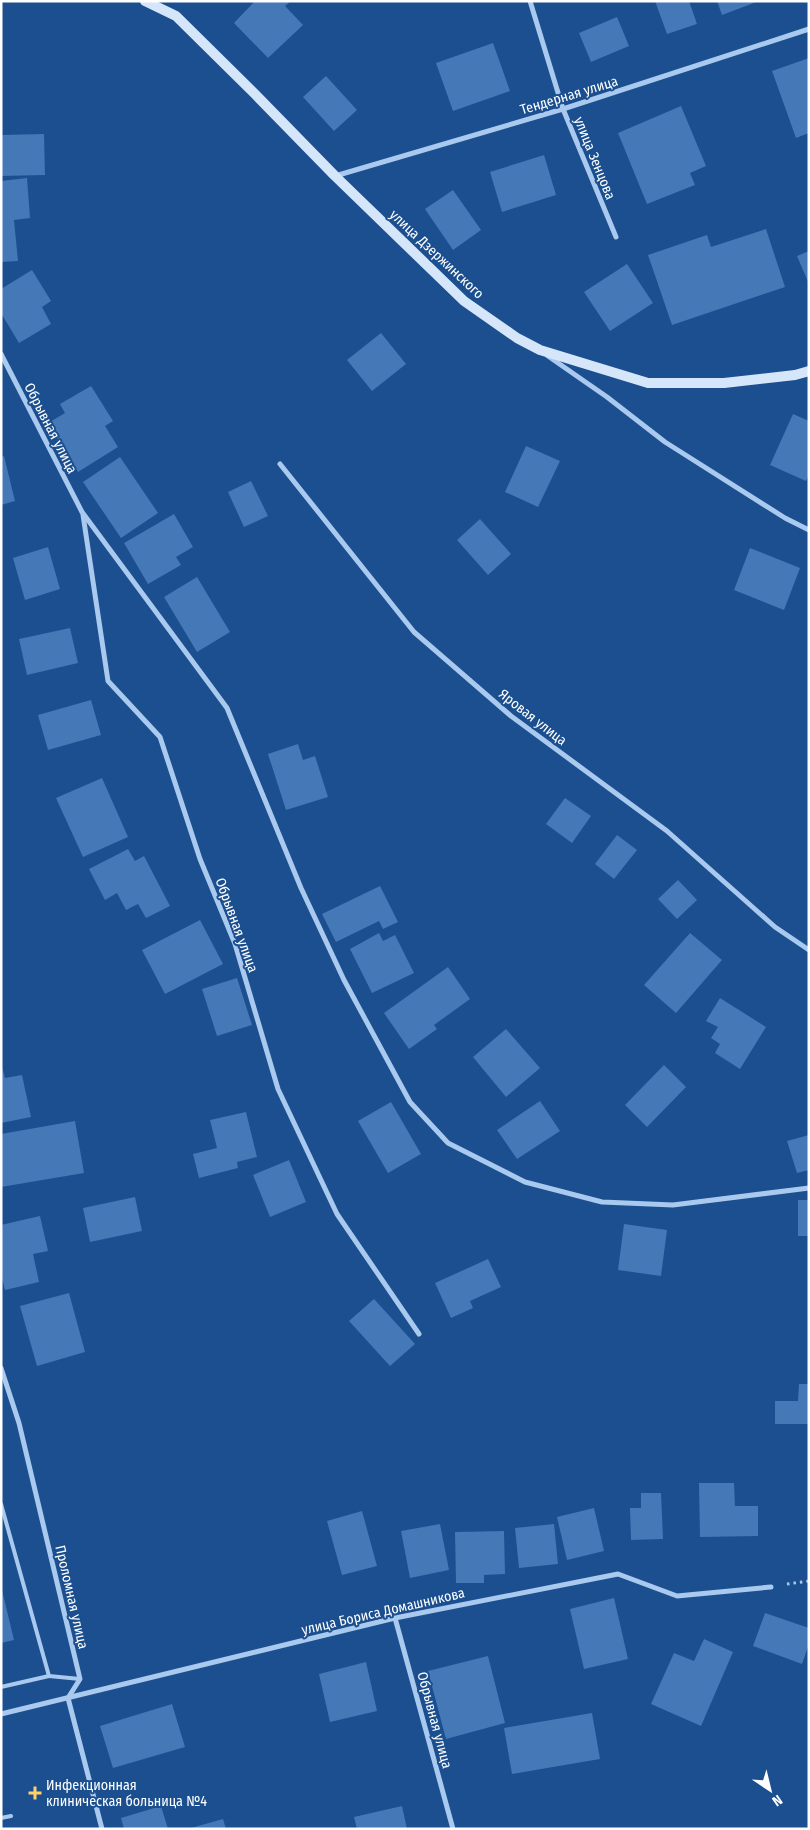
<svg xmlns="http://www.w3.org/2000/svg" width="810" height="1830" font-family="'Fira Sans Condensed',sans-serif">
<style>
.building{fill:#4478b7}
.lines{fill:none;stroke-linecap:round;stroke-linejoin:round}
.path{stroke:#a9c9ee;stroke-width:3;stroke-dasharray:2.5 4;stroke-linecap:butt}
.lane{stroke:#a9c9ee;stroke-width:4}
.street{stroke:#a9c9ee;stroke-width:5}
.secondary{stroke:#d6e6fa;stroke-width:10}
.poi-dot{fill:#ffd166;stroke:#1b4f8f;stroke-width:2}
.labels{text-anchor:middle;stroke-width:4;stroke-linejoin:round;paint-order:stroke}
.street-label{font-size:14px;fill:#fff;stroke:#1b4f8f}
.poi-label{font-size:14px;fill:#fff;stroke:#1b4f8f;text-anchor:start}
</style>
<rect width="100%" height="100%" fill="#1b4f8f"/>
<!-- building -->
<g class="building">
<path d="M255,1h36l-6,5 18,19 -35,33 -34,-35z"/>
<path d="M655,1h34l8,23 -30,10z"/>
<path d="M717,1h42l-37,14z"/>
<path d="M617,17l12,29 -38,16 -12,-29z"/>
<path d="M493,43l17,48 -57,20 -17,-48z"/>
<path d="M809,58v75l-13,5 -24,-67z"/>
<path d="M326,76l31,34 -23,21 -31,-34z"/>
<path d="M681,106l25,60 -16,7 5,12 -48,19 -29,-71z"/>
<path d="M44,134l1,41 -44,1v-41z"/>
<path d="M544,155l12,40 -54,17 -12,-40z"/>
<path d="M27,178l3,40 -16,2 4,41 -17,1v-81z"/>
<path d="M453,190l28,40 -28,20 -28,-41z"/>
<path d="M766,229l19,58 -113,38 -24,-70 59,-20 4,12z"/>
<path d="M809,251v33l-12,-28z"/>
<path d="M627,264l26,39 -43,28 -26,-39z"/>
<path d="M32,270l19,31 -9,6 9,17 -32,19 -18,-30v-24z"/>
<path d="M381,333l25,31 -34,27 -25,-31z"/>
<path d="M91,386l22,35 -8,5 13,21 -40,25 -30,-49 17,-10 -5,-9z"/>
<path d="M793,414l16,7v54l-3,6 -36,-16z"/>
<path d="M526,446l34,15 -22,46 -33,-15z"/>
<path d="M4,456l11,45 -14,4v-48z"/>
<path d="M120,457l38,56 -37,25 -38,-56z"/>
<path d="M251,481l17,35 -24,11 -16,-35z"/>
<path d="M174,514l19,33 -17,10 5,8 -33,19 -24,-41z"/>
<path d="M480,519l31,35 -23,21 -31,-35z"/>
<path d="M48,547l12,42 -35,11 -12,-42z"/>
<path d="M750,548l50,20 -16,42 -50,-20z"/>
<path d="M197,577l33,55 -33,20 -33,-55z"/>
<path d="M70,628l8,35 -51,12 -8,-36z"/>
<path d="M91,700l10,35 -53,15 -10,-35z"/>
<path d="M298,744l5,16 12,-4 13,41 -42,13 -18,-56z"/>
<path d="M102,778l26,59 -45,20 -27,-59z"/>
<path d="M565,798l26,18 -19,27 -26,-19z"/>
<path d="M617,835l20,15 -23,29 -19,-15z"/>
<path d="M128,849l7,12 9,-5 26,50 -24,12 -8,-14 -12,6 -9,-17 -12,7 -16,-31z"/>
<path d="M678,880l19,20 -20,19 -19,-20z"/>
<path d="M380,886l18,36 -15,7 -4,-8 -43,21 -14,-28z"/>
<path d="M200,920l23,44 -58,30 -23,-44z"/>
<path d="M379,933l4,8 12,-6 19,38 -42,20 -22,-44z"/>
<path d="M690,933l32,27 -46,53 -32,-28z"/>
<path d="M448,967l22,32 -36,26 3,4 -28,20 -25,-36z"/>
<path d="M237,978l15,47 -35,11 -15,-47z"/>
<path d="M720,998l46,29 -26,42 -25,-16 5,-9 -9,-6 7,-11 -12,-6z"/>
<path d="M506,1029l34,39 -34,29 -33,-40z"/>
<path d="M1,1063l4,15 17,-3 9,42 -30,6z"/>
<path d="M664,1065l22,22 -39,40 -22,-22z"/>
<path d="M540,1101l20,30 -43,28 -20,-29z"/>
<path d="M391,1102l30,52 -33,19 -30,-52z"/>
<path d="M246,1112l11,45 -20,5 1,6 -39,10 -6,-24 24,-6 -7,-28z"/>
<path d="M75,1121l9,52 -83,14v-53z"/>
<path d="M809,1135v35l-12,3 -10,-32z"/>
<path d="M289,1160l17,42 -36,15 -17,-42z"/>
<path d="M135,1197l7,34 -52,11 -7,-34z"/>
<rect x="798" y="1200" width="11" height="36"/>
<path d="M40,1216l8,35 -15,3 6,28 -34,8 -4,-16v-49z"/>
<path d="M624,1224l43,6 -6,46 -43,-6z"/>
<path d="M488,1259l13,28 -31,14 3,7 -22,10 -16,-35z"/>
<path d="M69,1293l16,59 -48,14 -17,-60z"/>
<path d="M374,1299l41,45 -25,22 -41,-45z"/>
<path d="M799,1384h10v40h-34v-23h23z"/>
<path d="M699,1483h35l1,23h23v30l-58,1z"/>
<path d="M641,1493h20l2,46 -32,1 -1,-32h11z"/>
<path d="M594,1508l10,43 -37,9 -10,-43z"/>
<path d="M362,1511l15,55 -35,9 -15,-54z"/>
<path d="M440,1524l9,46 -39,8 -9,-47z"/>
<path d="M554,1524l4,40 -39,4 -4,-40z"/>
<path d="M504,1531l1,43 -21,1v8h-28l-1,-51z"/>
<path d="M2,1590l12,50 -13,3v-52z"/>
<path d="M614,1598l14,61 -44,10 -14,-60z"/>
<path d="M765,1613l44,15v16l-7,20 -49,-18z"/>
<path d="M704,1639l29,13 -32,74 -50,-22 23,-51 20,8z"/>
<path d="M488,1656l17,67 -59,16 -18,-68z"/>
<path d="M366,1662l11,49 -47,11 -11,-48z"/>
<path d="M172,1704l13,43 -72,21 -13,-42z"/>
<path d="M592,1713l8,46 -88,15 -8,-46z"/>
<path d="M161,1806l7,23h-44l-3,-11z"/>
<path d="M402,1806l5,23h-50l-3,-12z"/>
<path d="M223,1819l3,10h-35v-1z"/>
</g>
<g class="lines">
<!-- path -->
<path class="path" d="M787,1584l22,-3"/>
<!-- lane -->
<g class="lane">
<path d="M1,1504l48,172 31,3"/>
<path d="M1,1687l48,-11"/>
<path d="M1,1818l10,-2"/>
</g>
<!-- street -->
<g class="street">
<path d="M530,1l33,108 53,128"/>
<path d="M335,176l228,-67 246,-80"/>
<path d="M1,354l81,158 145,196 74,180 43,92 66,122 38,41 77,39 77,20 71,3 136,-17"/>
<path d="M548,356l59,41 58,45 120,76 24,12"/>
<path d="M280,464l134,168 97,84 156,115 108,96 34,23"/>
<path d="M83,515l25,166 52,56 40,122 35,85 43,145 59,125 82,120"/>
<path d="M1,1368l18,55 61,256 -12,19 34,131"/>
<path d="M395,1618l58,211"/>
<path d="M1,1714l394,-96 223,-44 59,22 94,-9"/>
</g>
<!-- secondary -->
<path class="secondary" d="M145,1l31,15 79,78 80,82 129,125 53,37 23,12 108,33h76l71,-8 14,-4"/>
</g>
<!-- markers -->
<path class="poi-dot" d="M32.5 1785.5h5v5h5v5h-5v5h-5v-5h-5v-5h5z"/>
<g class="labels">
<!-- street labels -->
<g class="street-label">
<text transform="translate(569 95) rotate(-17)" y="5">Тендерная улица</text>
<text transform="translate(595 158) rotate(68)" y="5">улица Зенцова</text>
<text transform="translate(437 254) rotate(43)" y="5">улица Дзержинского</text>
<text transform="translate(51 428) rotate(63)" y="5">Обрывная улица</text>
<text transform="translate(533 717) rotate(38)" y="5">Яровая улица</text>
<text transform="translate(237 925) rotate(70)" y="5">Обрывная улица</text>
<text transform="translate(72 1597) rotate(77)" y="5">Проломная улица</text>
<text transform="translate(383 1611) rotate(-13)" y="5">улица Бориса Домашникова</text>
<text transform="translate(435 1720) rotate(75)" y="5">Обрывная улица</text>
</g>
<!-- poi labels -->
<g class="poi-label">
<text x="46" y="1790">Инфекционная<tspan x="46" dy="16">клиническая больница №4</tspan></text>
</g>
</g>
<!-- border -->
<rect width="810" height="1830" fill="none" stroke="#ffffff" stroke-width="5"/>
<!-- north arrow -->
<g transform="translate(770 1790) rotate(145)" stroke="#1b4f8f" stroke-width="4" paint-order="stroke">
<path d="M0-4L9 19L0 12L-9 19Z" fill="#ffffff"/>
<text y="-8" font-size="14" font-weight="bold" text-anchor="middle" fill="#ffffff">N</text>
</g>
</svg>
